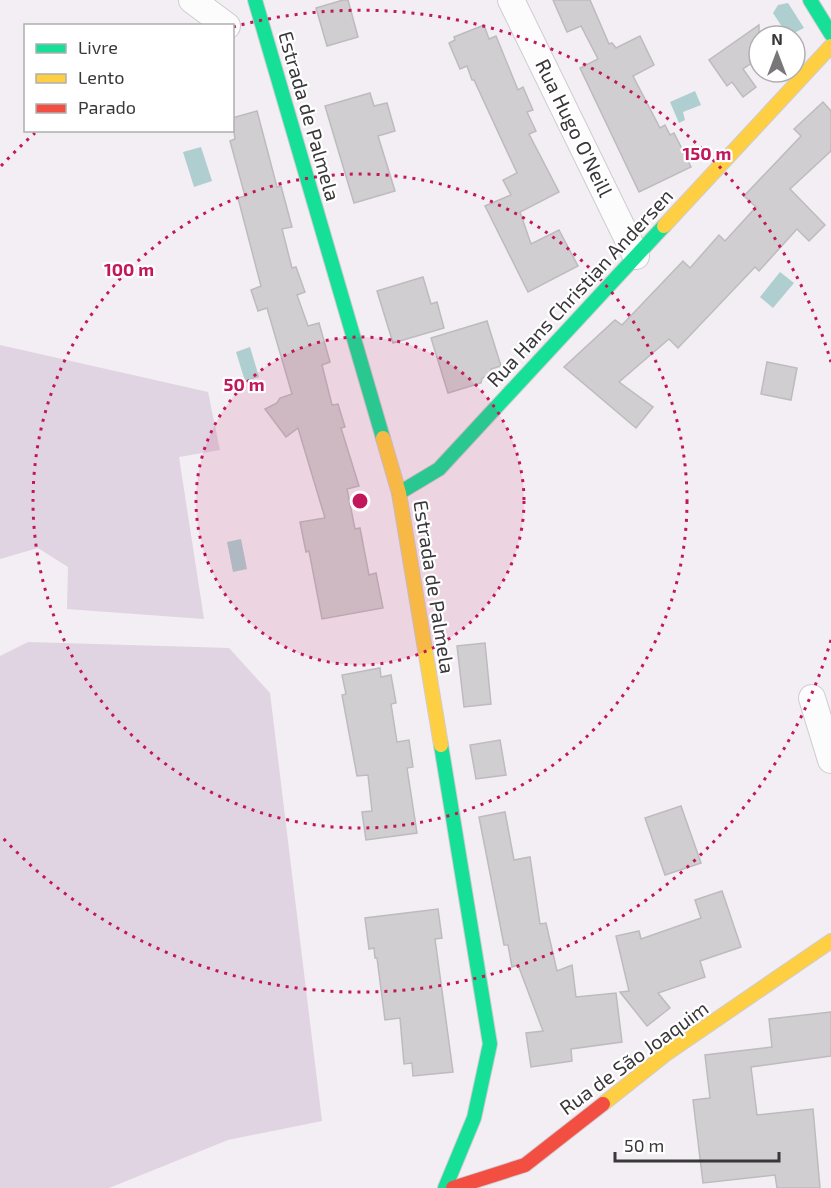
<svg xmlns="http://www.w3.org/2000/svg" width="831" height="1188" font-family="'Exo 2',sans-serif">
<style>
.green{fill:#e0d3e2}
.water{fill:#aeced0}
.building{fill:#d0ced1;stroke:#bebbbe;stroke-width:1.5}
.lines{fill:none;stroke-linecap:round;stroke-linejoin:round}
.street-casing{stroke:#cfccd0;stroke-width:28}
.fast-casing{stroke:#cfccd0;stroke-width:16}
.slow-casing{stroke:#cfccd0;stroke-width:16}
.jam-casing{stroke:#cfccd0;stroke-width:16}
.street{stroke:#fdfcfd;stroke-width:26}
.fast{stroke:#16e098;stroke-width:14}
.slow{stroke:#ffcf43;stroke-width:14}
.jam{stroke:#f24e42;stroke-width:14}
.ring{fill:none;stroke:#c2185b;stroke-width:3;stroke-dasharray:3 6}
.labels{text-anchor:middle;stroke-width:4.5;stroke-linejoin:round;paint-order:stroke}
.street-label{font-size:20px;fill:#393739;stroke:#fff}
.centre{fill:#c2185b;stroke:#fff;stroke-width:3}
.ring-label{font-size:18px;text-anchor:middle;font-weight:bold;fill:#c2185b;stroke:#fff;stroke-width:4.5;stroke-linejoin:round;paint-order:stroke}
</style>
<rect width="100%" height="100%" fill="#f2eef3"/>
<!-- green -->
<g class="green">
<path d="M0,345l208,47 12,58 -41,7 25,162 -137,-10 1,-42 -30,-19 -38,11z"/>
<path d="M28,642l201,6 41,45 52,428 -94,19 -119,48h-109v-532z"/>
</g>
<!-- water -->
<g class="water">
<path d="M788,3l16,25 -16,8 -15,-23 5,-8z"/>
<path d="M695,91l6,14 -18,7 2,8 -6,3 -9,-21z"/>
<path d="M201,147l11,34 -18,6 -11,-35z"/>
<path d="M780,272l14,11 -21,25 -13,-11z"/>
<path d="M250,347l9,30 -14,4 -9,-29z"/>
<path d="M241,539l6,30 -14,3 -6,-30z"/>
</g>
<!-- building -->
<g class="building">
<path d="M343,0h5l10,37 -31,9 -11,-38z"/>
<path d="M553,0h37l19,44 3,-1 4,5 24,-12 14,29 -21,11 27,52 5,-3 5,10 4,-2 17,34 -52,25 -59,-124 18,-9 -17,-33 -14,6z"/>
<path d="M484,25l5,14 7,-3 22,54 5,-3 10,23 -6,2 9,19 -7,3 30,58 -39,20 11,32 28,-14 19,36 -50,26 -43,-86 26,-11 -8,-15 14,-7 -43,-93h-2l-5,-14 -7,3 -11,-26 6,-3 -1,-3z"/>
<path d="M759,25v33l-16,11 13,18 -13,10 -11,-15 -5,4 -18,-26z"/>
<path d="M370,93l4,13 13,-3 8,28 -17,5 17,55 -41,12 -29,-97z"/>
<path d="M823,102l8,9v40l-41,38 35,36 -16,16 -12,-12 -38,42 -4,-4 -77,81 -9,-9 -50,43 34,25 -17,21 -72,-61 51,-47 7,5 61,-64 7,7 29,-33 6,6 31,-34 -12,-11 57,-60 -7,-7z"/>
<path d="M257,111l20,76 4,-1 11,41 -10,2 10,39 4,-1 9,25 -8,3 11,31 11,-3 11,39 -8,3 10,40 6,-1 7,23 -4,1 18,58 -12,3 8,40 5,-1 9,47 7,-2 7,35 -61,11 -13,-68 -3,1 -6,-30 25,-4 -27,-90 -12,9 -21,-28 12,-6 3,-5 12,-4 -25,-86 -9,3 -7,-21 10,-4 -23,-88 7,-2 -15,-55 5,-2 -3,-21z"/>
<path d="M423,277l8,27 6,-2 7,26 -51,15 -16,-52z"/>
<path d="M487,321l14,45 -10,3 -1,6 -8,3 -1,5 -33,10 -17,-55z"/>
<path d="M767,362l30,6 -6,32 -30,-6z"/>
<path d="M485,643l6,61 -27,3 -7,-61z"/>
<path d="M380,668l1,9 10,-2 5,28 -5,1 6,38 12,-2 4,27 -6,1 10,65 -51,7 -4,-28 10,-1 -4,-36 -11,1 -15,-81 4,-1 -4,-19z"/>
<path d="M500,740l6,35 -30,4 -6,-34z"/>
<path d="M681,806l20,57 -36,12 -20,-57z"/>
<path d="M505,812l9,48 16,-3 10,67 6,-1 11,48 15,-6 4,32 40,-4 6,49 -51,7 1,12 -41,6 -5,-34 17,-2 -25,-66 -6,2 -4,-22h-4l-25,-128z"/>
<path d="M722,891l19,56 -41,14 5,16 -47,16 12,15 -23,18 -27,-34 9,-1 -13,-55 23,-5 2,8 60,-21 -6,-18z"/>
<path d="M438,909l4,29 -7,1 18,133 -40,4 -1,-13 -8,1 -4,-46 -15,2 -8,-62h-2l-1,-10 -5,1 -4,-31z"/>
<path d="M831,1012v44l-80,11 6,48 56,-6 7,79h-43l-2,-13 -72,8 -10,-83 17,-2 -5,-43 67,-8 -3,-28z"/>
</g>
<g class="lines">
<defs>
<g id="street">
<path d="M192,0l35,26"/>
<path d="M511,0l125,256"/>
<path d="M812,698l19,62"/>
</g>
<g id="fast">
<path d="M255,0l128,438"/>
<path d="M810,0l21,34"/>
<path d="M399,493l40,-24 225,-243"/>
<path d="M441,745l49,299 -16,74 -29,70"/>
</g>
<g id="slow">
<path d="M664,226l167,-180"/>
<path d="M383,438l16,55 42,252"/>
<path d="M603,1104l63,-50 165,-113"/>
</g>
<path id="jam" d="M453,1188l72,-23 78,-61"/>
</defs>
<!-- street casing -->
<use href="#street" class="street-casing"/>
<!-- fast casing -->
<use href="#fast" class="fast-casing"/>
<!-- slow casing -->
<use href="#slow" class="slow-casing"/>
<!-- jam casing -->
<use href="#jam" class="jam-casing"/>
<!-- street -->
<use href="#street" class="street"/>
<!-- fast -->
<use href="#fast" class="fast"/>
<!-- slow -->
<use href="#slow" class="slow"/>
<!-- jam -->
<use href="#jam" class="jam"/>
</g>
<!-- distance rings -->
<circle cx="360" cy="501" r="164" fill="#c2185b" fill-opacity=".12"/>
<g class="ring">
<circle cx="360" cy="501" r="164"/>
<circle cx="360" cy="501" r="327"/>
<path d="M831 640A491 491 0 0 1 1 836M1 166A491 491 0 0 1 35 133M233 27A491 491 0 0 1 831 362"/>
</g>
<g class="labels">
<!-- street labels -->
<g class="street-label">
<text transform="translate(309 116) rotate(74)" y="7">Estrada de Palmela</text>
<text transform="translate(574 128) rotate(64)" y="7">Rua Hugo O'Neill</text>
<text transform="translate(580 288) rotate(-47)" y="7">Rua Hans Christian Andersen</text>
<text transform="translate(434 587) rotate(81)" y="7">Estrada de Palmela</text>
<text transform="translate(634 1058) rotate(-36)" y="7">Rua de São Joaquim</text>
</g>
</g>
<circle cx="360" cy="501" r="9" class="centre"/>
<g class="ring-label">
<text x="707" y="160">150 m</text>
<text x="129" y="276">100 m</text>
<text x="244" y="391">50 m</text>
</g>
<!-- legend -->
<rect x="24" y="24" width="210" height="108" fill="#ffffff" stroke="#b0afb0" stroke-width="1.5"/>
<rect x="36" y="44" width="30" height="9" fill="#16e098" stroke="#b0afb0" stroke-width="1.5"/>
<text x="78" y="54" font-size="18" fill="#393739">Livre</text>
<rect x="36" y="74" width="30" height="9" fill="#ffcf43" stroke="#b0afb0" stroke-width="1.5"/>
<text x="78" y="84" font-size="18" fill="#393739">Lento</text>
<rect x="36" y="104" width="30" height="9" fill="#f24e42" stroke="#b0afb0" stroke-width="1.5"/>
<text x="78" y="114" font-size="18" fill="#393739">Parado</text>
<!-- north arrow -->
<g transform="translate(777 54)"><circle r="28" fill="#ffffff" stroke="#b0afb0" stroke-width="1.5"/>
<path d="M0-4.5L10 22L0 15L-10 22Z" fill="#7a777a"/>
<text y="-9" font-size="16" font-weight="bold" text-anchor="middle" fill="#393739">N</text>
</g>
<!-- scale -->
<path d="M615 1152v9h164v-9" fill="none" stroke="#393739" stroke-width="3"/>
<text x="624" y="1152" font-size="18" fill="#393739" stroke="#ffffff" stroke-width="4.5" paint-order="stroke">50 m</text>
</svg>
